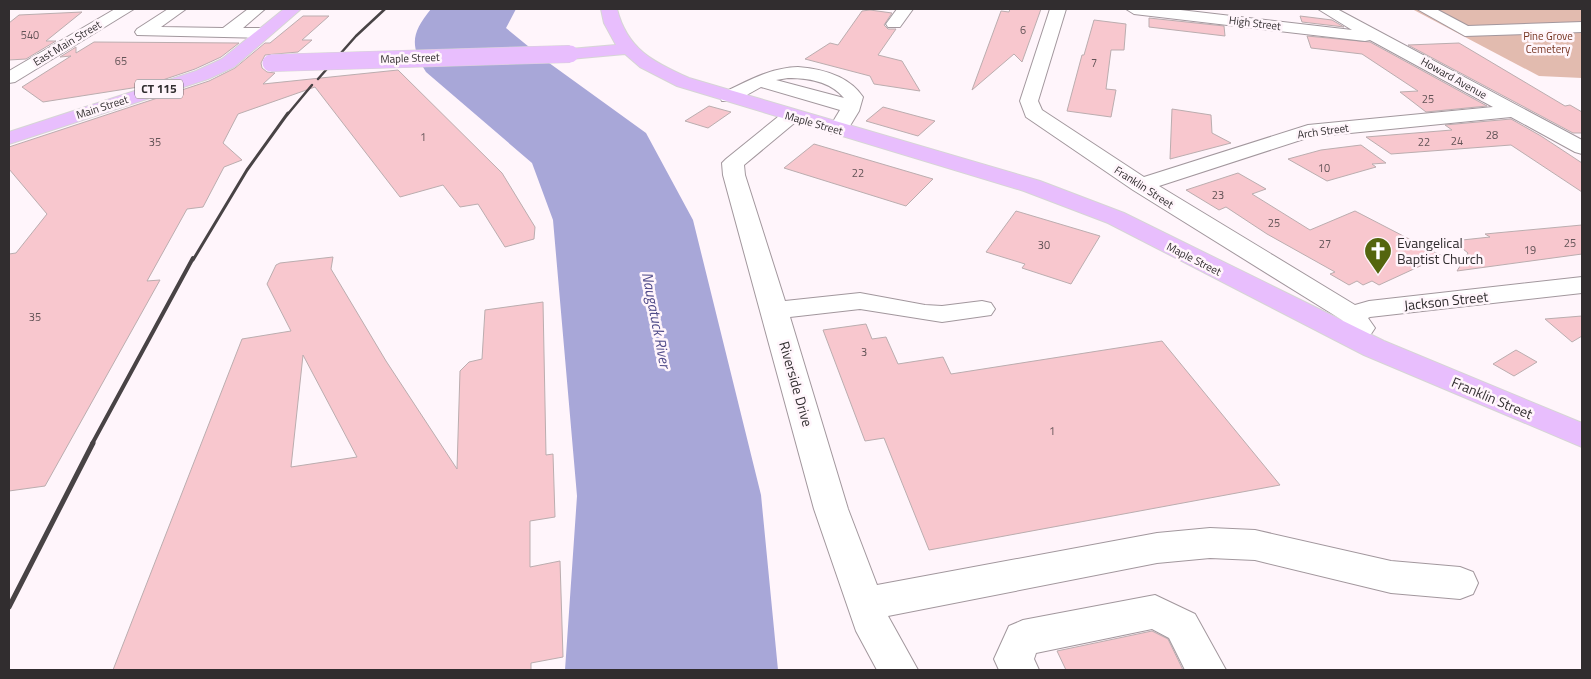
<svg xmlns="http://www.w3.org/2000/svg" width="1591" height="679" font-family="'Titillium Web',sans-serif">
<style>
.green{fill:#e2bbaf}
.water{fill:#a8a7d8}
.building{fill:#f8c7ce;stroke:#bbadaf;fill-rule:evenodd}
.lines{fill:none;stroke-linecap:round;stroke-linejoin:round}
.minor-casing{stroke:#a2979d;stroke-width:2}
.major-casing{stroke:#d6d5d5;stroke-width:2}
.minor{fill:#fff;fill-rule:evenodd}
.major{fill:#e8befd;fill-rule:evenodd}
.rail-far3{stroke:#484345;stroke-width:2.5}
.rail-far2{stroke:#484345;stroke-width:3}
.rail-far1{stroke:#484345;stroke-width:4}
.rail{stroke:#484345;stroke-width:5}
.major-bridge-casing{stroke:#d6d5d5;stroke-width:18;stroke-linecap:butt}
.major-bridge{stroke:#e8befd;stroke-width:17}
.labels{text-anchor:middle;stroke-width:5;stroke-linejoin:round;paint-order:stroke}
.far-street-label{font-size:11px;fill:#312d2f;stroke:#fff5fb}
.number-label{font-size:11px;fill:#635457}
.far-park-label{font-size:11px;fill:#74321e;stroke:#fff5fb}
.shield{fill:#fff5fb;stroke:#6f696c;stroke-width:1}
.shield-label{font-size:12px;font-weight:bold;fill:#312d2f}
.poi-label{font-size:14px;fill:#312d2f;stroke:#fff5fb;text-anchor:start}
.street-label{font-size:14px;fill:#312d2f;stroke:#fff5fb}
.water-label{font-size:15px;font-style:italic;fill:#504b89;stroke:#fff5fb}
</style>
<rect width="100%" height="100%" fill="#fff5fb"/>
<!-- green -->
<path class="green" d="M1412,9h170v69l-43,-2z"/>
<!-- water -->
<path class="water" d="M431,9h85l-10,19 39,32 101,73 47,87 68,275 17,175h-213l12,-174 -24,-276 -21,-57 -106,-91c-17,-28 -14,-39 5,-63z"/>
<!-- building -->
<g class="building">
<path d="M1010,9h31l-19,53 -8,-8 -42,36 29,-79 8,1z"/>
<path d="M870,10l22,3 -8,12 4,4h8l-18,26 24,6 18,30 -46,-7 -4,-8 -65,-17 25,-16 8,2 24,-34z"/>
<path d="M82,12l-36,29h10l-30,18 -17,1v-37l10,-8z"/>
<path d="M303,16h26l-27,24h10l-14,12 -33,3 -4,8 1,5 5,4 8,1 -12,11 135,-14 104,103 33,54 -1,12 -29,8 -27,-43 -18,3 -17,-22 -43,12 -85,-110 -77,27 -15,29 19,17 -18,7 -21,40 -16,2 -40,72 13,-1 -115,206 -36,5v-237l7,-1 31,-39 -38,-45v-22l200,-66 26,-13 30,-25h5z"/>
<path d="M1300,16l32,4 12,7 -42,-5z"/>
<path d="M1149,18l75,8 1,10 -76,-9z"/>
<path d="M1094,20l32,4 -2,26h-13l-5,39 10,1 -5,27 -44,-6 15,-56h2z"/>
<path d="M1307,36l63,6 117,64 -61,6 -26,-20 18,-1 -56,-37 -51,-6z"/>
<path d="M94,42l145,1 -18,14 -26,12 -50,17 -102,16 -21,-15 49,-31 -11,1 16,-10v6z"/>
<path d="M1459,43l106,63 5,-1 12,7v21h-9l-165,-88z"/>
<path d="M709,106l22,6 -23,16 -23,-7z"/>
<path d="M883,107l52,14 -17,15 -52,-15z"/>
<path d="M1172,109l39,6 1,18 19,10 -61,16z"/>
<path d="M1511,119l30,17 41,27v29l-71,-47 -120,9 -25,-17 86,-7 -7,-5z"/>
<path d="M814,144l119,35 -27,27 -122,-38z"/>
<path d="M1361,145l25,18 -14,1 4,3 -49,14 -39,-22 33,-9z"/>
<path d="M1238,173l28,16 -14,5 58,36 45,-19 87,45 -63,29 -7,-4 -9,4 -6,-4 -8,4 -19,-11 5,-2 -68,-38 -41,-27 -7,3 -33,-20z"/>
<path d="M1016,211l84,25 -29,48 -49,-16 3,-4 -39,-12z"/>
<path d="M1582,225v29l-125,17 11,-18 -15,-12 37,-4 -5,-3z"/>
<path d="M333,257l-2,12 55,92 71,108 3,-98 9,-9 13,-3 3,-49 58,-8 3,153 7,-1 2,63 -25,4v46l30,-6 3,96 -32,6v7h-418l129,-331 49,-8 -24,-47 9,-19 4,-2zM303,355l54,102 -66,10z"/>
<path d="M1582,316v20l-10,6 -27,-23z"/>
<path d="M866,324l6,15 14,-2 12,27 45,-7 8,17 211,-33 118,144 -351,65 -45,-112 -19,3 -42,-111z"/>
<path d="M1516,350l21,12 -23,14 -21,-12z"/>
<path d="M1152,631l16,8 15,31h-117l-9,-19z"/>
</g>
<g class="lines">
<defs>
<g id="minor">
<path d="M115,9h19l-119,73 -6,1v-12z"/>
<path d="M168,9h18l-25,18 62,1 25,-19h17l-22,19h21l8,5 -8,5 -127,-3 -2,-3 2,-3z"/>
<path d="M897,9h16l-13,18h-12l-2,-3z"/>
<path d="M1050,9h16l-28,92 4,9 102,67 164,-52 185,-18 -123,-67 -5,1 -231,-27 -8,-5h46l180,21 -34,-21h19l245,131v14l-7,-2 -64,-35 -201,20 -151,49 196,119 14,-4 213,-24v16l-212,24 -2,1 7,10 -4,6 -10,3 -10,-3 -9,-14 -209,-130 -107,-73 -6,-16z"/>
<path d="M1417,9h19l32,17 114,-4v10l-117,4z"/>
<path d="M798,67c25,2 51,9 65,30l-4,14 -14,23h-14l-3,-4 12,-20 -79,-23 -25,14h-14l-2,-4 2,-4c26,-12 47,-25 76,-26zM788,78c20,0 42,3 56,20l-68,-18z"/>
<path d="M791,110l7,2 3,4 -3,4 -54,45 1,10 40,126 75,-8 65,12 17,1 40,-5 9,2 4,6 -4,6 -49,7 -82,-13 -70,8 58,192 29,76 280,-52 53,-5 45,2 136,31 69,6 13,5 5,11 -5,11 -13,5 -69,-6 -136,-33 -45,-2 -53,5 -269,53 30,54h-41l-21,-39 -42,-122 -91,-334 -1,-12 4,-4 58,-47z"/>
<path d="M1155,595l40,19 31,56h-41l-16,-32 -17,-9 -116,24 -2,6 5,11h-40l-5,-11 15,-33 14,-6z"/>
</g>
<g id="major">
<path d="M284,9h17l-67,58 -26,12 -199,65v-12l187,-61 26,-12z"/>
<path d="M601,9h16c10,40 36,53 72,69l351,103 84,32 260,128 198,82v24l-218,-92 -256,-132 -84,-32 -347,-105 -37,-19 -15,-13 -55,5 -6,-1 -3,-4 3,-4 6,-1 46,-4 -12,-22z"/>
</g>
</defs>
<!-- minor casing -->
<use href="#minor" class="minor-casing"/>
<!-- major casing -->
<use href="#major" class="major-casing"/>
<!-- minor -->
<use href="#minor" class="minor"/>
<!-- major -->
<use href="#major" class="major"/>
<!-- rail-far3 -->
<g class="rail-far3">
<path d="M318,79l38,-43 29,-27"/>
<path d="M287,115l25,-30"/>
</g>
<!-- rail-far2 -->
<path class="rail-far2" d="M193,260l54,-90 41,-57"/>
<!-- rail-far1 -->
<path class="rail-far1" d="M92,444l101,-186"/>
<!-- rail -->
<path class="rail" d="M9,607l84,-164"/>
<defs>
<path id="major-bridge" d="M271,63l299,-9"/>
</defs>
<!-- major-bridge casing -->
<use href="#major-bridge" class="major-bridge-casing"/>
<!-- major-bridge -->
<use href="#major-bridge" class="major-bridge"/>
</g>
<!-- icons -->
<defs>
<symbol id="church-pin" viewBox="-11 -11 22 30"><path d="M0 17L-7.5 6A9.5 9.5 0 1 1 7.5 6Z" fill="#54650e" stroke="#fff5fb"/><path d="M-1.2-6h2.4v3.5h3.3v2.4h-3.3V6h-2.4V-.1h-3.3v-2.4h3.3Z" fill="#fff"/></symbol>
</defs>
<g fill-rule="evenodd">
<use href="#church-pin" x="1362" y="235" width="32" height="43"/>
</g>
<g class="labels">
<!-- far-street labels -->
<g class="far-street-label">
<text transform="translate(1255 23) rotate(7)" y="4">High Street</text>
<text transform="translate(67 43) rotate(-31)" y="4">East Main Street</text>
<text transform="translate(410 58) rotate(-2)" y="4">Maple Street</text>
<text transform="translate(1454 78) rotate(29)" y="4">Howard Avenue</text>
<text transform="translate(102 107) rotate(-18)" y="4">Main Street</text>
<text transform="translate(814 123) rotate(16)" y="4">Maple Street</text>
<text transform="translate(1323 131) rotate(-8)" y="4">Arch Street</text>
<text transform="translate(1144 187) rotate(33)" y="4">Franklin Street</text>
<text transform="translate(1194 259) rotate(27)" y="4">Maple Street</text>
</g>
<!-- number labels -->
<g class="number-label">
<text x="1023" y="34">6</text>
<text x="30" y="39">540</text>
<text x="121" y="65">65</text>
<text x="1094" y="67">7</text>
<text x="1428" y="103">25</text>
<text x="1492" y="139">28</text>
<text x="423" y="141">1</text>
<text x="1457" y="145">24</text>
<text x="155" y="146">35</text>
<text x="1424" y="146">22</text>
<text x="1324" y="172">10</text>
<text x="858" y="177">22</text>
<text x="1218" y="199">23</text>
<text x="1274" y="227">25</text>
<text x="1570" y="247">25</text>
<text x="1325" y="248">27</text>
<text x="1044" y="249">30</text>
<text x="1530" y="254">19</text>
<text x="35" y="321">35</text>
<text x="864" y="356">3</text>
<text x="1052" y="435">1</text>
</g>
<!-- far-park labels -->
<g class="far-park-label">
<text x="1548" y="40">Pine Grove<tspan x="1548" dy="13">Cemetery</tspan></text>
</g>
<!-- shield labels -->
<rect class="shield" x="135" y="79.5" width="48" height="19" rx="4"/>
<g class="shield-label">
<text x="159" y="93">CT 115</text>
</g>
<!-- poi labels -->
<g class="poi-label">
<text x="1397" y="248">Evangelical<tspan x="1397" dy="16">Baptist Church</tspan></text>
</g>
<!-- street labels -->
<g class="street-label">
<text transform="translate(1446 301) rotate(-6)" y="5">Jackson Street</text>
<text transform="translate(796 384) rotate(74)" y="5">Riverside Drive</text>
<text transform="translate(1492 398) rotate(23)" y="5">Franklin Street</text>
</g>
<!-- water labels -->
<g class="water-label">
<text transform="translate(656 320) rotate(79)" y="5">Naugatuck River</text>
</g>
</g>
<!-- border -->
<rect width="1591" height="679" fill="none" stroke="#312d2f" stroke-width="20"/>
</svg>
